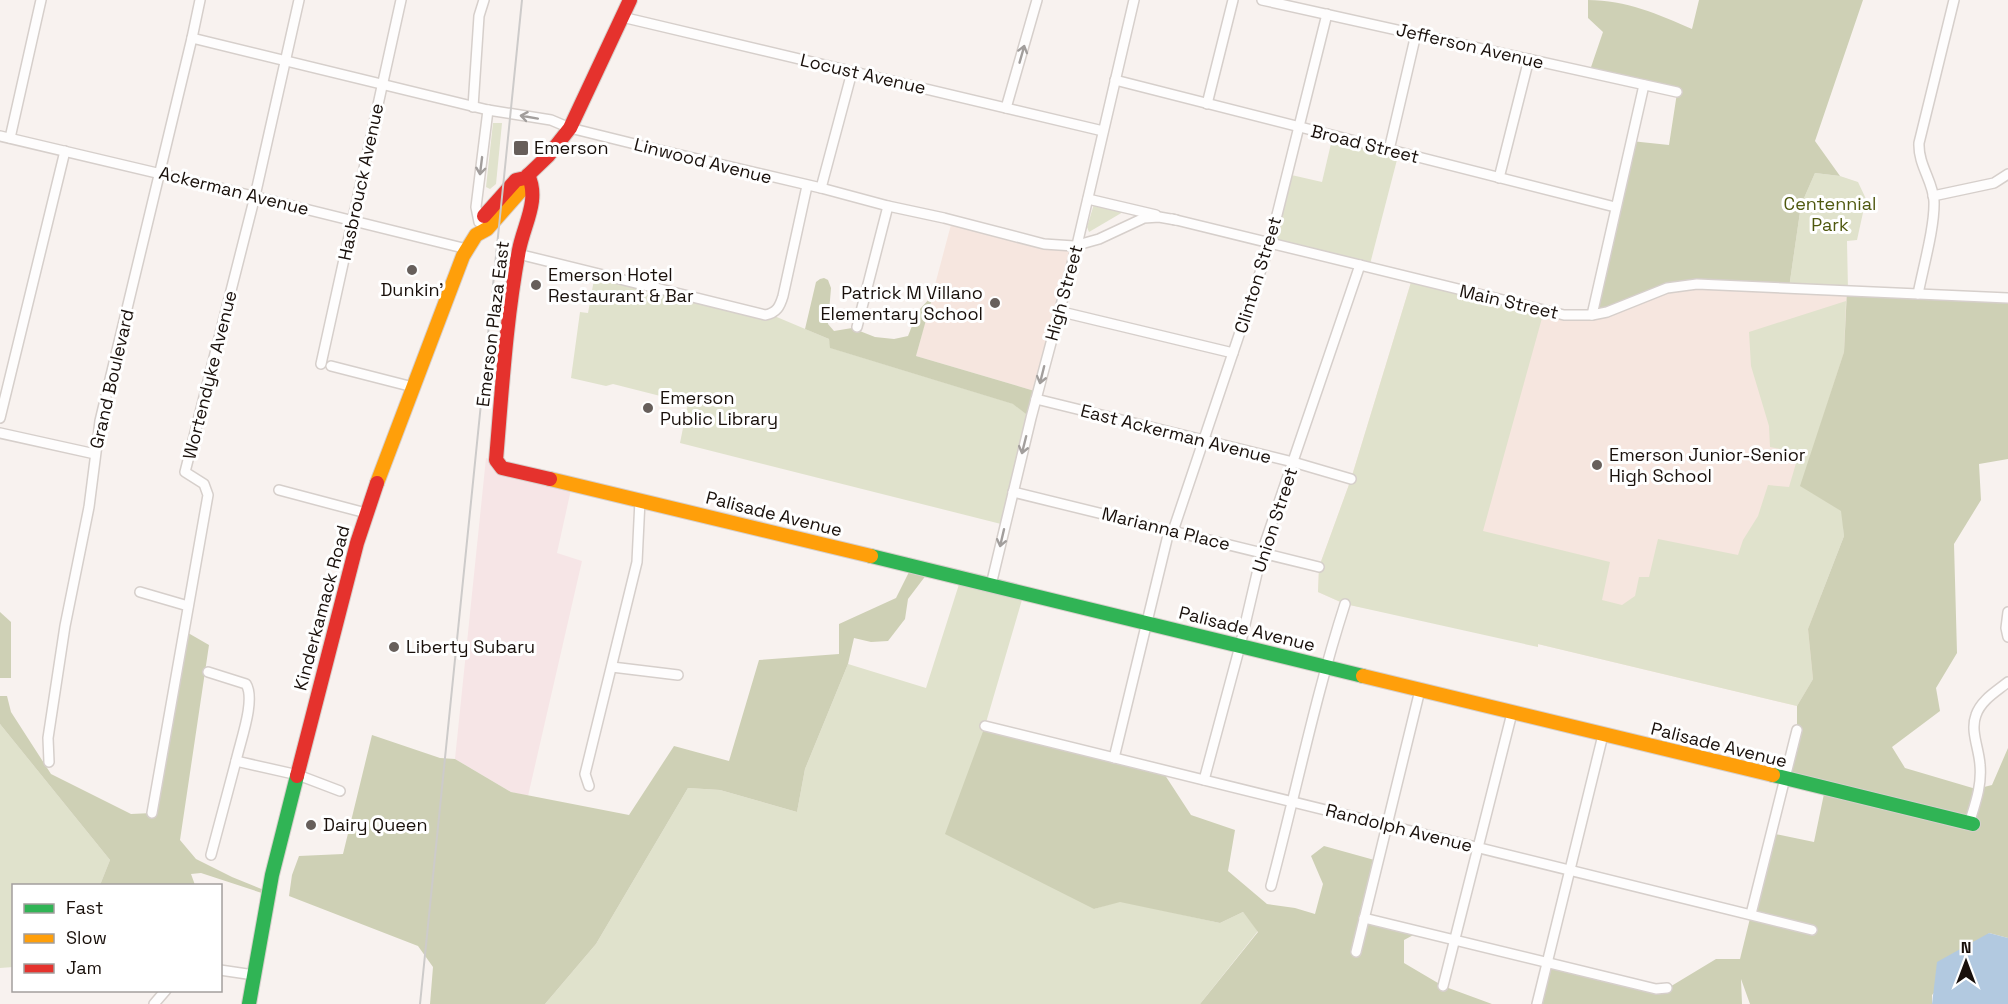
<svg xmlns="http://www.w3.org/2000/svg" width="2008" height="1004" font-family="'Space Grotesk',sans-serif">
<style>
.industrial{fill:#f6e5e6}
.education{fill:#f6e6df}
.green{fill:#e0e2cc}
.forest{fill:#ced0b5}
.water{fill:#b2c9e0}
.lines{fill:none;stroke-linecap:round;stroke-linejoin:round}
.street-casing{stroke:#d6cfcb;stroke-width:12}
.fast-casing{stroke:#d6cfcb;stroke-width:16}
.slow-casing{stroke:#d6cfcb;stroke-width:16}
.jam-casing{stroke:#d6cfcb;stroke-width:16}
.street{stroke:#fefdfd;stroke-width:9}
.fast{stroke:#30b455;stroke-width:14}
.slow{stroke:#ff9f0a;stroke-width:14}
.jam{stroke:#e5322d;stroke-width:14}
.rail{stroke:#cdcbca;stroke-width:2}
.oneway{stroke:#a29e9c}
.poi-dot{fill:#675f5b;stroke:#fff;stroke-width:2}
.labels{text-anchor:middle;stroke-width:6;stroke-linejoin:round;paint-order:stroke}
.street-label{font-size:18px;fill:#19100b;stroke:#fff}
.poi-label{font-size:18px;fill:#19100b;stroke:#fff;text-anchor:start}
.park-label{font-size:18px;fill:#4f580f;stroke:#fff}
</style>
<rect width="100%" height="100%" fill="#f8f2ef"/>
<!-- industrial -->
<path class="industrial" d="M486,458l86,27 -15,68 25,8 -54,235 -17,-4 -56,-33z"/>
<!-- education -->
<g class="education">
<path d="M952,221l123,26 -37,145 -122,-36z"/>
<path d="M1412,279l165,37 90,-28 180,2 -3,62 -31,327 -16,27 -255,-61 -197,-41 -27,-12 1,-25 32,-88z"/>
</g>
<!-- green -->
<g class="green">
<path d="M493,123h9l-6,61 -6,5 -4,-2z"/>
<path d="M1333,135l66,17 -30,116 -99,-25 17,-69 35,8z"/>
<path d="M1815,173l25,3 18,6 8,17 -9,41 -10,1 1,49 -59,-2 12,-83z"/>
<path d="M1094,204l28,6 1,2 -34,20 -2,-5z"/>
<path d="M595,274l177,41 57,24 2,9 183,56 17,14 -26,107 -325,-82 8,-40 -75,-19 -7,2 -35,-8 9,-66 8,1z"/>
<path d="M1412,279l139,34 -9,5 -59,213 127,31 -8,38 20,5 13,-9 4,-19h10l9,-38 80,16 5,-15 15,-24 10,-31 21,2 10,-34 -29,-6 -1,-21 -18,-60 -2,-34 97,-31 -2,51 -43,134 41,25 2,25 -36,93 5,50 -16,27 -255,-61 -4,-1v3l-193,-43 -27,-12 1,-25 32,-88z"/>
<path d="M961,578l63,15 -39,133 109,183 26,-8 100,22 23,-11 15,19 -58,73h-655l51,-60 92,-156 32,2 77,22 8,-43 43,-105 78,24z"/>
<path d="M0,724l110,136 -10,25 -86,1 -1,81 -13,1z"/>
</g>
<!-- forest -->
<g class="forest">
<path d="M1588,0c38,0 70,14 104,29l7,-29h164l-48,141 25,35 -25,-3 -14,32 -12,83 -92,-4 -105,31 39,-174 38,4 8,-52 -88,-20 14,-41 -15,-14z"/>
<path d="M824,278l4,2 3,8 -3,36 6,7 18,-3 23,9 19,2 14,-3 10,-25 15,-16 -17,61 122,36 -7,26 -18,-14 -183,-56 -1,-9 -24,-10 11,-47 4,-3z"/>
<path d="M1847,290l161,8v161l-29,5 2,36 -27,44 3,109 -21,35 4,23 -48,36 13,21 71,21 16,-4 16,-37v190l-19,-5 -57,62v9h-182l-9,-25 1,25h-205l11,-42 120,26 48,-29h24l31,-126 43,9 11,-53 -40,-10 12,-49v-24l16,-27 -5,-50 36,-93 -3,-25 -41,-25 44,-134z"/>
<path d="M912,566l18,4 -22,29 -3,20 -17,22 -17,1 -17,-4 -6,26 -43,105 -8,43 -77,-22 -32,-2 -92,156 -51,60h-115l3,-37 -15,-21 -129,-50 3,-21 7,-19 44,-2 29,-119 68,23 15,1 56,33 118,23 45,-69 55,15 30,-101 80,-6v-30l57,-26z"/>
<path d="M0,612l11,10v56h-11z"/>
<path d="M183,630l26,15 -29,195 16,19 36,18 37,15 -1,3 -67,-22 -10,1 4,11h-95l10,-25 -110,-136v-28h7l4,16 40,62 80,40 21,-1z"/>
<path d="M985,726l176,43 30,46 44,15 -7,41 39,33 28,4 20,6 8,-30 -12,-28 13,-10 54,15 -13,57 56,13 -17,9v23l39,23 49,18h-292l58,-72 -15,-20 -23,11 -100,-21 -26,7 -149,-75z"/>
</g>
<!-- water -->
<path class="water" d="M1989,933l19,5v66h-76l5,-42z"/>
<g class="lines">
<defs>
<g id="street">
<path d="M1262,0l415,92"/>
<path d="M622,17l481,114"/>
<path d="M192,38l296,72 63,10 19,8 89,22 162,38 67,18 56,12 100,26 30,2 25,-7 45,-21 15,-1 17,3"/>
<path d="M1115,80l500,127"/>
<path d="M1207,104l26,-104"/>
<path d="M473,107l6,-91 5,-16"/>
<path d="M1006,108l31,-108"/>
<path d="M0,136l216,51 251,62"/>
<path d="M10,138l31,-138"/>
<path d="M1389,150l27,-116"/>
<path d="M1499,178l30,-119"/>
<path d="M821,188l31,-116"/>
<path d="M1933,196l61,-13 14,-9"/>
<path d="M1088,199l68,16"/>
<path d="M1172,219l392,96h28l15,-3 60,-24 30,-4 311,14"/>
<path d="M479,222l-3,-15 12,-97"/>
<path d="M518,254l247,61c12,-2 15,-9 18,-19l24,-110"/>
<path d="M1918,294c5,-26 17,-68 16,-93 -1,-20 -16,-36 -15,-58l35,-143"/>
<path d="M1058,311l175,42"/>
<path d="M1592,315l52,-230"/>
<path d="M857,327l31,-121"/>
<path d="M321,364l80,-364"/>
<path d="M331,366l82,21"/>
<path d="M1036,399l257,63 58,17"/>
<path d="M0,418l65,-267"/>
<path d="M0,433l95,21"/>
<path d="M279,490l87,23"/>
<path d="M1013,492l306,75"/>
<path d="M1173,531l97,-288 57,-229"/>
<path d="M991,585l40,-167 46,-173 57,-245"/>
<path d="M140,592l48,14"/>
<path d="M2008,612l-2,16 2,9"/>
<path d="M612,667l66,8"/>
<path d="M208,672l38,12c10,16 -6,58 -10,77"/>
<path d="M985,726l827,204"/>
<path d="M1114,758l55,-227"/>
<path d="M49,762l-1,-24 17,-112 24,-119 11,-86 92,-383 8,-38"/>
<path d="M1204,780l36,-134 22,-94 98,-287"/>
<path d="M589,786l-4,-12 52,-212 3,-62"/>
<path d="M152,813l56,-318 -4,-11 -19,-12 70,-276 44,-196"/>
<path d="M1969,824c6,-20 13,-38 11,-59 -1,-17 -10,-34 -4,-50 5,-15 21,-24 32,-33"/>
<path d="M211,855l25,-94 62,14 42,16"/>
<path d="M1271,886c25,-94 44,-189 74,-282"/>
<path d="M1751,914l46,-184"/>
<path d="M1364,918l292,71 11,-1"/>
<path d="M1356,952l64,-262"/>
<path d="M220,970l34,5"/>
<path d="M1443,986l69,-273"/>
<path d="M154,1004l12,-14"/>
<path d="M1537,1004l66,-269"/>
</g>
<g id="fast">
<path d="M871,556l492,120"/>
<path d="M1773,775l200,49"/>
<path d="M249,1004l23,-129 25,-99"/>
</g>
<g id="slow">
<path d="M550,479l321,77"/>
<path d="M377,483l86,-227 13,-21 11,-6 37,-42 1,-9"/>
<path d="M1363,676l410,99"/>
</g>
<g id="jam">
<path d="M528,175c12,25 -4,49 -9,75 -13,69 -17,140 -23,210l6,8 48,11"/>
<path d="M484,216l32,-36 9,-2 23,-22 22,-28 60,-128"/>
<path d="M297,776l60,-233 20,-60"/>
</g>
</defs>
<!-- street casing -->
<use href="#street" class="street-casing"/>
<!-- fast casing -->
<use href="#fast" class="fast-casing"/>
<!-- slow casing -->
<use href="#slow" class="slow-casing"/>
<!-- jam casing -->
<use href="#jam" class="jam-casing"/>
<!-- street -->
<use href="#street" class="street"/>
<!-- fast -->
<use href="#fast" class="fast"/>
<!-- slow -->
<use href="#slow" class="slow"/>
<!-- jam -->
<use href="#jam" class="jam"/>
<!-- rail -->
<path class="rail" d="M420,1004l102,-1004"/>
</g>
<!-- one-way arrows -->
<defs><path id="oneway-shaft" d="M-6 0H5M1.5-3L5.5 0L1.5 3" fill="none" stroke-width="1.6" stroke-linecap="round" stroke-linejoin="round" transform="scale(1.5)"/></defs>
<g class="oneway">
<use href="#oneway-shaft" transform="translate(1022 54) rotate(-74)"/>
<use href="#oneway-shaft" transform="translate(529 117) rotate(-170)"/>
<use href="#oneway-shaft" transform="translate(481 166) rotate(97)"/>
<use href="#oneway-shaft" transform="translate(1042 375) rotate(104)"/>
<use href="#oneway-shaft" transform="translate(1024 445) rotate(104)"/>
<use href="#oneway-shaft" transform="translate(1002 538) rotate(103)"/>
</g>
<!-- markers -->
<g class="poi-dot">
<rect x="513" y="140" width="16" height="16" rx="3"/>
<circle cx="412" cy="270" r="6"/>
<circle cx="536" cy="285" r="6"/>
<circle cx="995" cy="303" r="6"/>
<circle cx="648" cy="408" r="6"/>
<circle cx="1597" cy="465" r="6"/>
<circle cx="394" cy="647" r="6"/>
<circle cx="311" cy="825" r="6"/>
</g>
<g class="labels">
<!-- street labels -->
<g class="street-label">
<text transform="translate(1470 46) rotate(13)" y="6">Jefferson Avenue</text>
<text transform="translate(863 74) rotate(13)" y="6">Locust Avenue</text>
<text transform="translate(1365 144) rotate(14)" y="6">Broad Street</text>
<text transform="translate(703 161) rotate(14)" y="6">Linwood Avenue</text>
<text transform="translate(361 182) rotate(-78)" y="6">Hasbrouck Avenue</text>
<text transform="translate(234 191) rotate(14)" y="6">Ackerman Avenue</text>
<text transform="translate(1258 275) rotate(-73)" y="6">Clinton Street</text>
<text transform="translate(1064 293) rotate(-75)" y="6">High Street</text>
<text transform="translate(1509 302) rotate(13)" y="6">Main Street</text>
<text transform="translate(493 324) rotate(-83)" y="6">Emerson Plaza East</text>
<text transform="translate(210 375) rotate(-76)" y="6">Wortendyke Avenue</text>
<text transform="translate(112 379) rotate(-77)" y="6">Grand Boulevard</text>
<text transform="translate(1176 434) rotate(14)" y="6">East Ackerman Avenue</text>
<text transform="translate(774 514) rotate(14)" y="6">Palisade Avenue</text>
<text transform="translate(1275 520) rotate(-72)" y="6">Union Street</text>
<text transform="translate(1166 529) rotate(14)" y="6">Marianna Place</text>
<text transform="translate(322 608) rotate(-75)" y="6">Kinderkamack Road</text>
<text transform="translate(1247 629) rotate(14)" y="6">Palisade Avenue</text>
<text transform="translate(1719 745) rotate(14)" y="6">Palisade Avenue</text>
<text transform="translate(1399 828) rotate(14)" y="6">Randolph Avenue</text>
</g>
<!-- poi labels -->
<g class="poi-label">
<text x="534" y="154">Emerson</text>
<text x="548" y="281">Emerson Hotel<tspan x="548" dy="21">Restaurant &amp; Bar</tspan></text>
<text x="412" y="296" text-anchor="middle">Dunkin'</text>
<text x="983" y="299" text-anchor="end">Patrick M Villano<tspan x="983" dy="21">Elementary School</tspan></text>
<text x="660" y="404">Emerson<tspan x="660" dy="21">Public Library</tspan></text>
<text x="1609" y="461">Emerson Junior-Senior<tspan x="1609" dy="21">High School</tspan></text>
<text x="406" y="653">Liberty Subaru</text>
<text x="323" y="831">Dairy Queen</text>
</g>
<!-- park labels -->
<g class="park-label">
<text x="1830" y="210">Centennial<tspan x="1830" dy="21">Park</tspan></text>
</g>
</g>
<!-- legend -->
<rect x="12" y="884" width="210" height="108" fill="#ffffff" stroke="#a39f9d" stroke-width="1.5"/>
<rect x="24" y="904" width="30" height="9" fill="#30b455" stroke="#a39f9d" stroke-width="1.5"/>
<text x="66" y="914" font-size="18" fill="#19100b">Fast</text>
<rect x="24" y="934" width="30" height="9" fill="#ff9f0a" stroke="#a39f9d" stroke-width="1.5"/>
<text x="66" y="944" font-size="18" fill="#19100b">Slow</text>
<rect x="24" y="964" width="30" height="9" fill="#e5322d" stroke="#a39f9d" stroke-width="1.5"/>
<text x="66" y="974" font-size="18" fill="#19100b">Jam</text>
<!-- north arrow -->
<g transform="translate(1966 962)" stroke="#ffffff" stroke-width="4.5" paint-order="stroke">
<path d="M0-4.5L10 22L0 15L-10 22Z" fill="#19100b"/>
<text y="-9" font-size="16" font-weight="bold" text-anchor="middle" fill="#19100b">N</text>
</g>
</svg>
